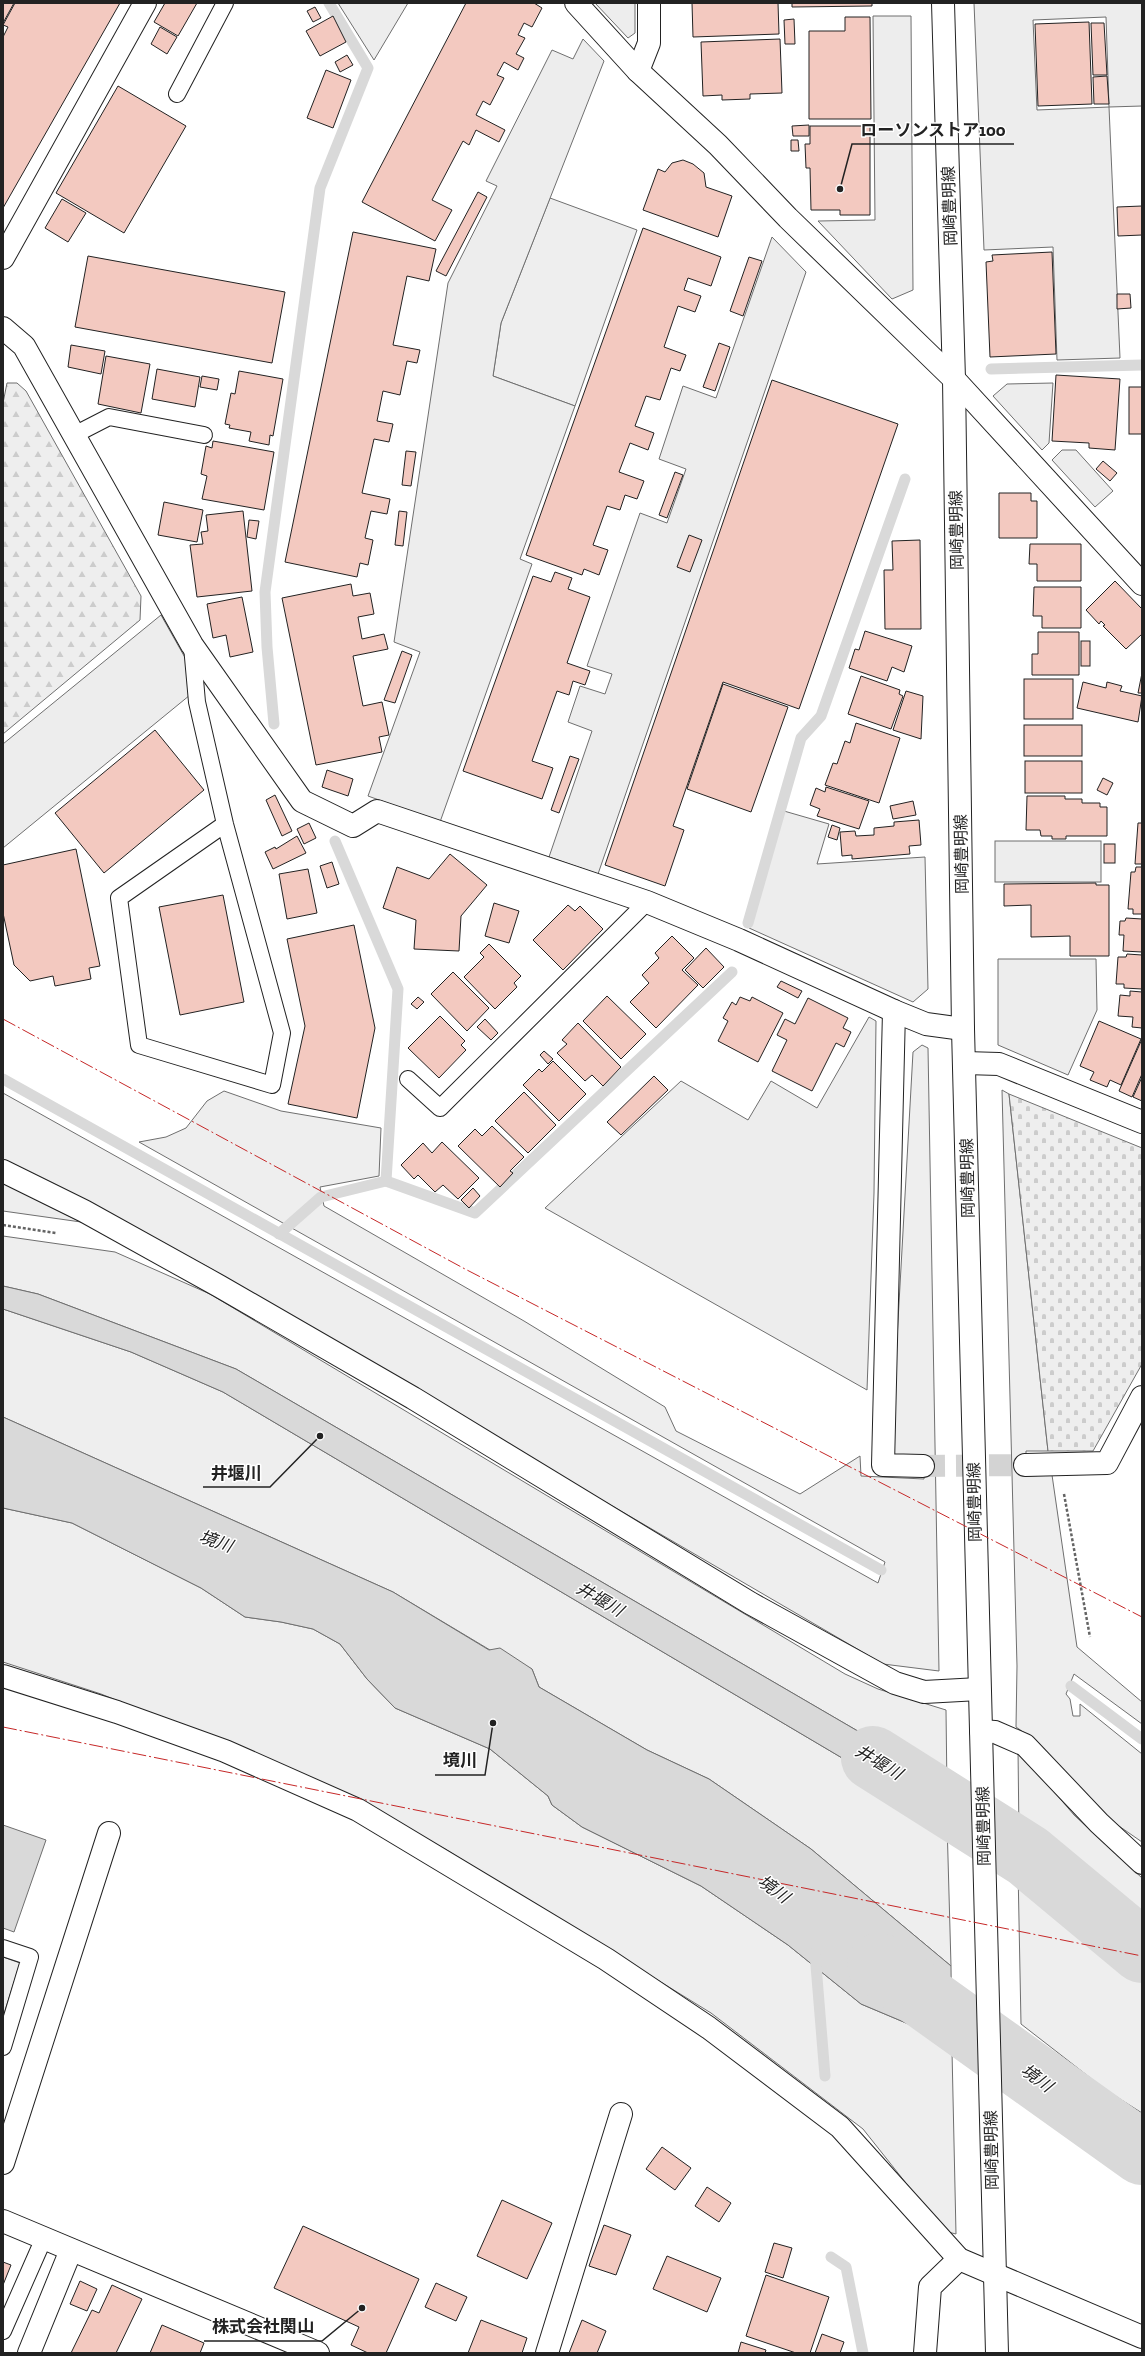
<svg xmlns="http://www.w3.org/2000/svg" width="1145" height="2356" font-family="'Zilla Slab','Noto Sans JP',serif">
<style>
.green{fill:#eee;stroke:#6f6f6f}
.forest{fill:url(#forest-firs);stroke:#6f6f6f}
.cemetery{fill:url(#cemetery-stones);stroke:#6f6f6f}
.parking{fill:#ededed;stroke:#6f6f6f}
.water{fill:#d9d9d9;stroke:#6f6f6f}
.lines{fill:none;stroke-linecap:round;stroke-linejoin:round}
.stream{stroke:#d9d9d9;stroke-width:11}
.river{stroke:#d9d9d9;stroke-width:64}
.building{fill:#f3c9c0;stroke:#222}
.minor-tunnel{stroke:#d3d3d3;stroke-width:22;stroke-dasharray:22 11;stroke-linecap:butt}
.service-casing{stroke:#222;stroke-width:18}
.minor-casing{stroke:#222;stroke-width:24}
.secondary-casing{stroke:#222;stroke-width:24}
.path{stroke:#646464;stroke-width:2.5;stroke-dasharray:3 2;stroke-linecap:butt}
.service{stroke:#fff;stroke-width:16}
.minor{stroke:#fff;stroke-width:22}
.secondary{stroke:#fff;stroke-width:22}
.power{stroke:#c62828;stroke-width:1;stroke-dasharray:14 3 2 3;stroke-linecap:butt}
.labels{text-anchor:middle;stroke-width:3;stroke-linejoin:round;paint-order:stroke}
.street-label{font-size:16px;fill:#222;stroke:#fff}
.water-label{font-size:17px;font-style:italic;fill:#222;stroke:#fff}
.leader{fill:none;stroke:#222;stroke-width:1.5}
.callout-dot{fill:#222;stroke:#fff;stroke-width:1.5}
.callout-label{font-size:17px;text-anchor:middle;font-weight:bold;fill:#222;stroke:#fff;stroke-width:3;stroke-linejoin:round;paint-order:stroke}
</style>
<defs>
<pattern id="forest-firs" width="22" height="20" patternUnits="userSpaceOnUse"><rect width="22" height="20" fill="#eee"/><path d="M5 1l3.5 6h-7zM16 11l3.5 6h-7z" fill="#ccc"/></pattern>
<pattern id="cemetery-stones" width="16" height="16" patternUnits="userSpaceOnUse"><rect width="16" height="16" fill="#eee"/><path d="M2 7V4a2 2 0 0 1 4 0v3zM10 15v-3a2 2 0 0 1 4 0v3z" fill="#ccc"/></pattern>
</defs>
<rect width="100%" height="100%" fill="#fff"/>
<!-- green -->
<g class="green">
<path d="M550,198l87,32 -62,176 -82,-30 8,-53z"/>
<path d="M922,1045l6,3 11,623 -56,-7 -502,-293 -173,-104 -205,-108v-66l875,490 7,-21 -746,-420 27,-5 20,-9 21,-27 17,-10 57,20 100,17 -2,48 -59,11 4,19 200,115 141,86 11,24 124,63 60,-38 1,20 63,3 1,-23h-29l-5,-9 22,-395z"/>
<path d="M1002,1090l7,4 39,357h-22v25l26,-1 25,172 65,55v22l-68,-50 -8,20 4,5 3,17h7v-12l62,50v88l-39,-27 -74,-79 -13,-9 1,-61z"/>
<path d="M3,1183l78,39 -78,-11z"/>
<path d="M3,1236l112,16 95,42 635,380 33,15 68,21 1,80 -79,-53 -632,-368 -198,-75 -35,-8z"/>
<path d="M3,1309l128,43 92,40 653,386 71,44 4,144 -140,-117 -102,-70 -62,-29 -108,-63 -7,-18 -42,-19 -97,-58 -390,-175z"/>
<path d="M3,1508l69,15 129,65 44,29 36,5 32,7 27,15 27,35 28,29 95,41 58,47 4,9 30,22 119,59 87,59 73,59 57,24 34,23 4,183 -12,-3 -81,-102 -152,-116 -266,-164 -133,-70 -211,-85 -98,-32z"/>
<path d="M1018,1749l56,66 68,63v55l-73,-65 -50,-32z"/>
<path d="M1018,1869l43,31 81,71v142l-36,-23 -85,-66z"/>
<path d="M3,1957l17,6 -17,54z"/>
</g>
<!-- forest -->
<path class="forest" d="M7,383h10l9,8 115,205 -1,24 -137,114v-331z"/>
<!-- cemetery -->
<path class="cemetery" d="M1009,1094l133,54v216l-49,87h-45z"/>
<!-- parking -->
<g class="parking">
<path d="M338,3h70l-34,57z"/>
<path d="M595,3h40v30l-7,5z"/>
<path d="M974,3h168v103l-33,1 -3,-90 -73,3 4,90 72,-3 11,251 -63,2 -4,-113 -69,3z"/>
<path d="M873,16h38l2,274 -21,9 -74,-78 57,-1z"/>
<path d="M583,39l21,22 -103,262 -8,53 82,30 -55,153 12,5 -92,258 -72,-26 52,-144 -26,-10 54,-359 49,-97 -11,-5 66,-131 21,9z"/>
<path d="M772,237l34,35 -208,602 -49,-17 43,-126 -24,-9 12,-36 25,8 7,-20 -25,-8 53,-153 27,10 19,-54 -27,-10 24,-73 33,12z"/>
<path d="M1053,383l-4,60 -7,7 -49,-54 14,-12z"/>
<path d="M1062,450h14l37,41 -18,16 -43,-47z"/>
<path d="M161,615l40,71 -198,162v-104z"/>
<path d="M784,811l45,13 -12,40 108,-7 3,132 -15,13 -164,-74z"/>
<rect x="995" y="841" width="106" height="41"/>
<path d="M998,959h98l1,51 -29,65 -70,-30z"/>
<path d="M869,1017l7,4 -2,172 -7,197 -322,-182 136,-127 67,39 23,-39 46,27z"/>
</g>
<!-- water -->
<g class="water">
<path d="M3,1286l35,8 198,75 632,368 79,53v32l-71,-44 -653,-386 -92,-40 -128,-43z"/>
<path d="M3,1417l390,175 96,58 11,-2 32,21 7,18 108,63 62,29 102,70 140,117 1,85 -34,-23 -57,-24 -73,-59 -87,-59 -119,-59 -30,-22 -4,-9 -58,-47 -95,-41 -28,-29 -27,-35 -27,-15 -32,-7 -36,-5 -44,-29 -129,-65 -69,-15z"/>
<path d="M3,1825l43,15 -32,92 -11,-4z"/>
</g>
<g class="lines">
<!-- stream -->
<g class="stream">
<path d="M991,369l151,-4"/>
<path d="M274,724l-7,-77 -2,-55 55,-404 48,-120 -39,-65"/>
<path d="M748,923l53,-185 20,-22 84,-237"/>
<path d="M3,1079l878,491"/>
<path d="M386,1181l89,32 257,-241"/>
<path d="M279,1234l42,-37 65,-16 12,-192 -63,-148"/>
<path d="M1071,1686l71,53"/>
<path d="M815,1953l10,123"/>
<path d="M831,2257l15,10 17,86"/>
</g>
<!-- river -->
<g class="river">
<path d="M873,1758l155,98 114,95"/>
<path d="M879,1965l263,188"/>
</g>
</g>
<!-- building -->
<g class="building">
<path d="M3,3h11l-11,20z"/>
<path d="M15,3h105l-117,205v-171l5,-10 -5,-2z"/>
<path d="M165,3h32l-19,33 -24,-14z"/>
<path d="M466,3h68l8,5 -10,19 -8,-4 -6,12 7,3 -9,16 8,4 -6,12 -14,-8 -7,13 7,3 -14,27 -7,-4 -7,14 29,15 -6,12 -23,-12 -7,15 -6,-4 -31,59 20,10 -17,31 -73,-39z"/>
<path d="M692,3h86l1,31 -86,3z"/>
<path d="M792,3h80v3l-80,1z"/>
<path d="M315,7l6,11 -8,4 -6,-11z"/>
<path d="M333,16l13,26 -26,14 -14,-25z"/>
<path d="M845,17h25l1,102h-62v-88h36z"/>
<path d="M794,19l1,25h-10l-1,-24z"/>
<path d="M1089,22l3,82 -54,2 -3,-82z"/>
<path d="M1091,23h13l3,52h-14z"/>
<path d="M160,27l17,10 -10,17 -16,-10z"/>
<path d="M780,39l2,54 -32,1v5l-28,1v-5l-19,1 -2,-54z"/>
<path d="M347,55l6,10 -13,7 -5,-10z"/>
<path d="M326,70l25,10 -18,48 -26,-10z"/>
<path d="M1107,76l2,28h-15l-1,-27z"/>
<path d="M118,86l68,40 -62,107 -68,-40z"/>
<path d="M809,125v11h-16l-1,-10z"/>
<path d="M810,126h60v89h-30v-5h-29l-1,-42h-4l-1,-24h5z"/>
<path d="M791,140h7l1,11h-8z"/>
<path d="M683,160l10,4 11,9 2,14 26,9 -14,41 -75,-27 15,-41 7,3 7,-9z"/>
<path d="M478,192l9,5 -41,79 -10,-5z"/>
<path d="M62,199l24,14 -18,29 -23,-14z"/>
<path d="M1142,206v29l-24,1 -1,-29z"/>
<path d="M643,228l78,29 -10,29 -23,-8 -4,12 17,6 -6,16 -17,-6 -14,41 22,8 -6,16 -9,-3 -11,32 -14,-4 -11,30 19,7 -6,17 -18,-7 -11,29 25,9 -7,18 -12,-4 -5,15 -13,-4 -14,39 15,5 -9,25 -15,-6 -2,6 -56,-20z"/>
<path d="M353,232l83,17 -7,32 -22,-5 -14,69 27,5 -3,13 -10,-2 -7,34 -17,-4 -6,30 16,3 -4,18 -15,-3 -12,54 28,6 -3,15 -16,-3 -6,27 8,2 -5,25 -8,-2 -3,14 -72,-15z"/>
<path d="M1052,252l4,102 -66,3 -4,-95 7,-1 -1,-6z"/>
<path d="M88,256l197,36 -13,71 -197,-36z"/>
<path d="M749,257l13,4 -19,55 -13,-5z"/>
<path d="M1117,294h13l1,14 -14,1z"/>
<path d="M719,343l11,4 -15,44 -12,-4z"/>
<path d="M71,345l34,6 -4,23 -33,-7z"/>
<path d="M106,356l44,8 -9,49 -43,-9z"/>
<path d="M157,369l43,8 -5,30 -43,-8z"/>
<path d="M239,371l44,8 -10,57 -3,-1 -1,10 -20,-4 2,-9 -22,-4 1,-3 -5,-1 6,-31 4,1z"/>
<path d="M1056,375l64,4 -5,71 -26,-2v-5l-37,-2z"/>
<path d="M202,376l17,3 -2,11 -17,-3z"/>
<path d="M772,380l126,44 -99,285 -76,-27 -50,144 11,4 -19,56 -60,-21z"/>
<rect x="1129" y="387" width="13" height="47"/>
<path d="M213,441l61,11 -10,58 -62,-11 5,-23 -6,-2 5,-28 6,2z"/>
<path d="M406,451l10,1 -5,34 -9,-1z"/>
<path d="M1103,461l14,12 -7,8 -14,-12z"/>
<path d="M675,472l8,3 -16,43 -8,-3z"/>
<path d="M999,493h32v8h6v37h-38z"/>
<path d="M164,502l39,8 -6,32 -39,-7z"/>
<path d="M243,511l9,80 -55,6 -7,-52 13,-1 -2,-12 7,-1 -2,-16z"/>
<path d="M399,511l8,1 -4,34 -8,-1z"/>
<path d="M249,520l10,1 -3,18 -9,-2z"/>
<path d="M689,535l13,5 -12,32 -13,-5z"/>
<path d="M920,540l1,89h-36l-1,-59h9l-1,-29z"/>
<path d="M1030,544h51v37h-44v-17h-8z"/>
<path d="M555,572l17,6 -4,11 22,8 -23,66 23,8 -5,14 -12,-4 -4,14 -12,-4 -25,70 21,7 -11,31 -79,-28 70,-195 18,6z"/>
<path d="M1115,581l27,28v25l-16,15 -23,-23 2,-1 -4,-4 -2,3 -13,-14z"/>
<path d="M351,584l2,12 17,-3 4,21 -16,3 4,22 22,-5 4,15 -35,7 10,50 19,-4 7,33 -10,2 3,15 -66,13 -34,-167z"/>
<path d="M1034,587h47v41h-39v-12h-9z"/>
<path d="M242,597l11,55 -23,5 -4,-22 -13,3 -6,-34z"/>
<path d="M865,631l47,15 -8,26 -12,-5 -5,14 -38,-13 6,-19 4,1z"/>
<path d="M1038,632h41v43h-47v-21h6z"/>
<rect x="1081" y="641" width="9" height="25"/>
<path d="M402,651l10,4 -17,48 -11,-3z"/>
<path d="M1142,673v20h-4z"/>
<path d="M861,676l39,14 -1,4 4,2 -12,33 -43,-15z"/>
<rect x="1024" y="679" width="49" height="40"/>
<path d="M1083,682l23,6 1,-6 15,4 -2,5 22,5 -4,26 -61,-14z"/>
<path d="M723,684l65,23 -37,105 -64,-23z"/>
<path d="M906,691l17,5 -2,43 -28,-9z"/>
<path d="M856,723l44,15 -21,65 -54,-18 8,-22 4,1 8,-23 5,2z"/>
<rect x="1024" y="725" width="58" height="31"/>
<path d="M155,730l49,60 -100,83 -49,-60z"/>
<path d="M570,756l9,3 -20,54 -8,-3z"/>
<rect x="1025" y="761" width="57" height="32"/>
<path d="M327,770l26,9 -5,17 -26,-9z"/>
<path d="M1103,778l10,5 -6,12 -10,-5z"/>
<path d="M826,787l43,14 -10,28 -42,-13 3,-7 -10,-4 6,-17 9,4z"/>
<path d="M275,795l17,36 -10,5 -16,-36z"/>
<path d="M1027,796h38v3h17v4h18v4h7v29h-41v3h-14v-3h-11l-1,-6h-14z"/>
<path d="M913,801l3,14 -23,4 -3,-13z"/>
<path d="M919,820l2,25 -12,1 1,8 -58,5v-4l-10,1 -2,-24 15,-1 1,5 18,-1v-7l20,-2v-4z"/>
<path d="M309,823l7,15 -12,6 -7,-15z"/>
<path d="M1138,823h4v41h-7z"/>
<path d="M832,825l8,3 -3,12 -9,-3z"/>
<path d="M297,836l9,17 -33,16 -8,-17 10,-5 1,2z"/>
<rect x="1104" y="844" width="11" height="19"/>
<path d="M76,849l24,117 -11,2 2,11 -36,7 -2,-10 -23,5 -16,-16 -11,-52v-48z"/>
<path d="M450,854l37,31 -26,31 -2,35 -45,-2 2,-29 -33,-12 14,-41 32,12z"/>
<path d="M332,862l7,22 -12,4 -7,-22z"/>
<path d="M1136,867h6v47h-9v-5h-5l3,-37h4z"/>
<path d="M308,869l9,44 -30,6 -8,-45z"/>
<path d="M1096,883v2h13v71h-39v-20l-39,1v-32l-27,1v-22z"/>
<path d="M223,895l21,107 -64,13 -21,-108z"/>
<path d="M494,903l25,8 -10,32 -24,-7z"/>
<path d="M568,905l7,6 5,-5 23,23 -40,41 -30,-30z"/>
<path d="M1126,918l16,1v33l-19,-1 1,-16h-5l1,-14h5z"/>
<path d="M354,925l21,103 -18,90 -69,-14 17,-78 -18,-87z"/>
<path d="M672,936l22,22 -12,12 16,15 -42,43 -26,-26 19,-19 -7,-8 17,-17 -4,-5z"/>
<path d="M489,944l32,32 -7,7 3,4 -22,22 -31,-32 20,-20 -4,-4z"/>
<path d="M706,948l18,19 -21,21 -18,-18z"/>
<path d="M1127,954l15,1v34l-18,-1v-4h-8l2,-27h8z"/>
<path d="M453,972l36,36 -22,23 -36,-37z"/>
<path d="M781,981l21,10 -4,7 -21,-11z"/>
<path d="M1130,991l12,1v36l-10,-1 1,-10 -15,-1 2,-21 10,1z"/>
<path d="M607,996l39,38 -25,25 -38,-38z"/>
<path d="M418,997l6,5 -7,7 -6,-5z"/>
<path d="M740,997l10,4 2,-4 31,16 -25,49 -40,-21 10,-20 -5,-3 9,-16 4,3z"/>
<path d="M808,998l40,20 -5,10 8,4 -7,15 -8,-4 -24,48 -40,-20 15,-31 -10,-5 8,-16 10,5z"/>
<path d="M440,1016l25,25 -4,4 5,5 -27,28 -31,-30z"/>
<path d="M485,1019l13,14 -7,7 -14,-13z"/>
<path d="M1099,1021l42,18 -20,46 -11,-5 -3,7 -17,-7 4,-8 -14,-6z"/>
<path d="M578,1023l43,44 -18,19 -11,-11 -7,6 -28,-28 10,-9 -5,-4z"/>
<path d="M1142,1039v35l-10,23 -13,-6z"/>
<path d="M544,1051l9,8 -5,5 -8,-9z"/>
<path d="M553,1061l33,33 -27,27 -36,-36 16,-16 3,3z"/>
<path d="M654,1076l14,14 -47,45 -14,-13z"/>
<path d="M1142,1077v24l-9,-4z"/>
<path d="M524,1092l32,33 -28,28 -33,-32z"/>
<path d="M492,1126l32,31 -14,14 3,2 -13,14 -42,-41 17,-17 7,7z"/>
<path d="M442,1142l37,36 -21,21 -15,-14 -8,7 -17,-17 -4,4 -13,-14 22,-22 9,10z"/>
<path d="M473,1188l7,8 -11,12 -8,-8z"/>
<path d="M662,2147l29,21 -16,22 -29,-21z"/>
<path d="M707,2187l24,16 -12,19 -24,-16z"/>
<path d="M502,2200l50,23 -25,56 -50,-23z"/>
<path d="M604,2225l27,10 -15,40 -27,-9z"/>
<path d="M303,2226l116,53 -33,74h-18l-17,-8 8,-18 -85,-39z"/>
<path d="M774,2243l18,5 -9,30 -18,-6z"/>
<path d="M667,2256l54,22 -14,34 -54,-23z"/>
<path d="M3,2262l8,3 -8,20z"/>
<path d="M766,2275l63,22 -19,56h-14l-50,-17z"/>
<path d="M80,2281l17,8 -10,22 -17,-7z"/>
<path d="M436,2283l31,14 -11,24 -31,-14z"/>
<path d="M112,2285l30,14 -26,54h-45l21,-43 7,3z"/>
<path d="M481,2320l46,18 -5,15h-54z"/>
<path d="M582,2320l24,11 -9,22h-28z"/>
<path d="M162,2325l42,18 -4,10h-50z"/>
<path d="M822,2334l22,8 -4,11h-25z"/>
<path d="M741,2342l25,8 -1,3h-27z"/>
</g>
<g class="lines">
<!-- minor-tunnel -->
<path class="minor-tunnel" d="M923,1466l102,-1"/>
<defs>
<g id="service">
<path d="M177,94l48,-91"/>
<path d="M74,435l35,-18 95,18"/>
<path d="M192,646l5,56 28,122 57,209 -10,52 -133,-40 -20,-147 106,-74"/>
<path d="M408,1079l32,29 207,-206"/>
<path d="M3,1948l27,9 -27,90"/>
<path d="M3,2331l41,-93"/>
</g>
<g id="minor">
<path d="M576,3l62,68 80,74 70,73 166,161 188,205"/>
<path d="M638,71l11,-28v-40"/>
<path d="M3,258l142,-255"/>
<path d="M3,328l21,18 168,299 110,156 51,25 24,-15 270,91 92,38 155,71 32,13 37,5"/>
<path d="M894,1011l-11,454 40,1"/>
<path d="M965,1063l34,1 143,58"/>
<path d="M3,1171l81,40 135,75 194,112 337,205 145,80 29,9 55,-3"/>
<path d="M1025,1465l82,-2 35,-66"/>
<path d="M3,1676l114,36 108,39 133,59 248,149 103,69 131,99 119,132 183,78"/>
<path d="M981,1731l14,1 30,13 74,78 43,40"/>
<path d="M3,2163l106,-330"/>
<path d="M3,2221l315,132"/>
<path d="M29,2353l42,-103"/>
<path d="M547,2353l74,-239"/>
<path d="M925,2353l5,-66 29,-28"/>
</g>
<path id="secondary" d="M943,3l11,376 9,650 34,1324"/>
</defs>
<!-- service casing -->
<use href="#service" class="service-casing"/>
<!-- minor casing -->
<use href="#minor" class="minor-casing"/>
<!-- secondary casing -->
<use href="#secondary" class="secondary-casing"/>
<!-- path -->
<g class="path">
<path d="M3,1225l53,8"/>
<path d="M1064,1494l26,143"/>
</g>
<!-- service -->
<use href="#service" class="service"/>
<!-- minor -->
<use href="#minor" class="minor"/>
<!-- secondary -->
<use href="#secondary" class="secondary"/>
<!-- power -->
<g class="power">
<path d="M3,1019l462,250 677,348"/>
<path d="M3,1727l1139,229"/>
</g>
</g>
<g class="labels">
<!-- street labels -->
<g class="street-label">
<text transform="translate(949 206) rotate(-92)" y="6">岡崎豊明線</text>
<text transform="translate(956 530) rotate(-91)" y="6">岡崎豊明線</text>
<text transform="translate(961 854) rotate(-91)" y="6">岡崎豊明線</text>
<text transform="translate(967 1178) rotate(-91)" y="6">岡崎豊明線</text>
<text transform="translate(974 1502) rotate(-91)" y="6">岡崎豊明線</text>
<text transform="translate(983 1826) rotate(-91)" y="6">岡崎豊明線</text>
<text transform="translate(991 2150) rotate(-91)" y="6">岡崎豊明線</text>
</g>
<!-- water labels -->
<g class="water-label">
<text transform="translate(216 1541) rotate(19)" y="6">境川</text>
<text transform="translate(600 1599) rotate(30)" y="6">井堰川</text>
<text transform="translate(879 1762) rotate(31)" y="6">井堰川</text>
<text transform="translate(774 1889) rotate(36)" y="6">境川</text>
<text transform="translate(1037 2078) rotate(36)" y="6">境川</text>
</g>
</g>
<!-- callouts -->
<path class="leader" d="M840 189L852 144H1014M320 1436L270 1487H203M493 1723L485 1775H435M362 2308L322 2341H204"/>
<g class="callout-dot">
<circle cx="840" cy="189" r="4"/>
<circle cx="320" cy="1436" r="4"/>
<circle cx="493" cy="1723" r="4"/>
<circle cx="362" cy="2308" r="4"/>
</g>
<g class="callout-label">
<text x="933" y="136">ローソンストア100</text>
<text x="236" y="1479">井堰川</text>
<text x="460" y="1766">境川</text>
<text x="263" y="2332">株式会社関山</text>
</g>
<!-- border -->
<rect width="1145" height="2356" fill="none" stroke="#222222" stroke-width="8"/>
</svg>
